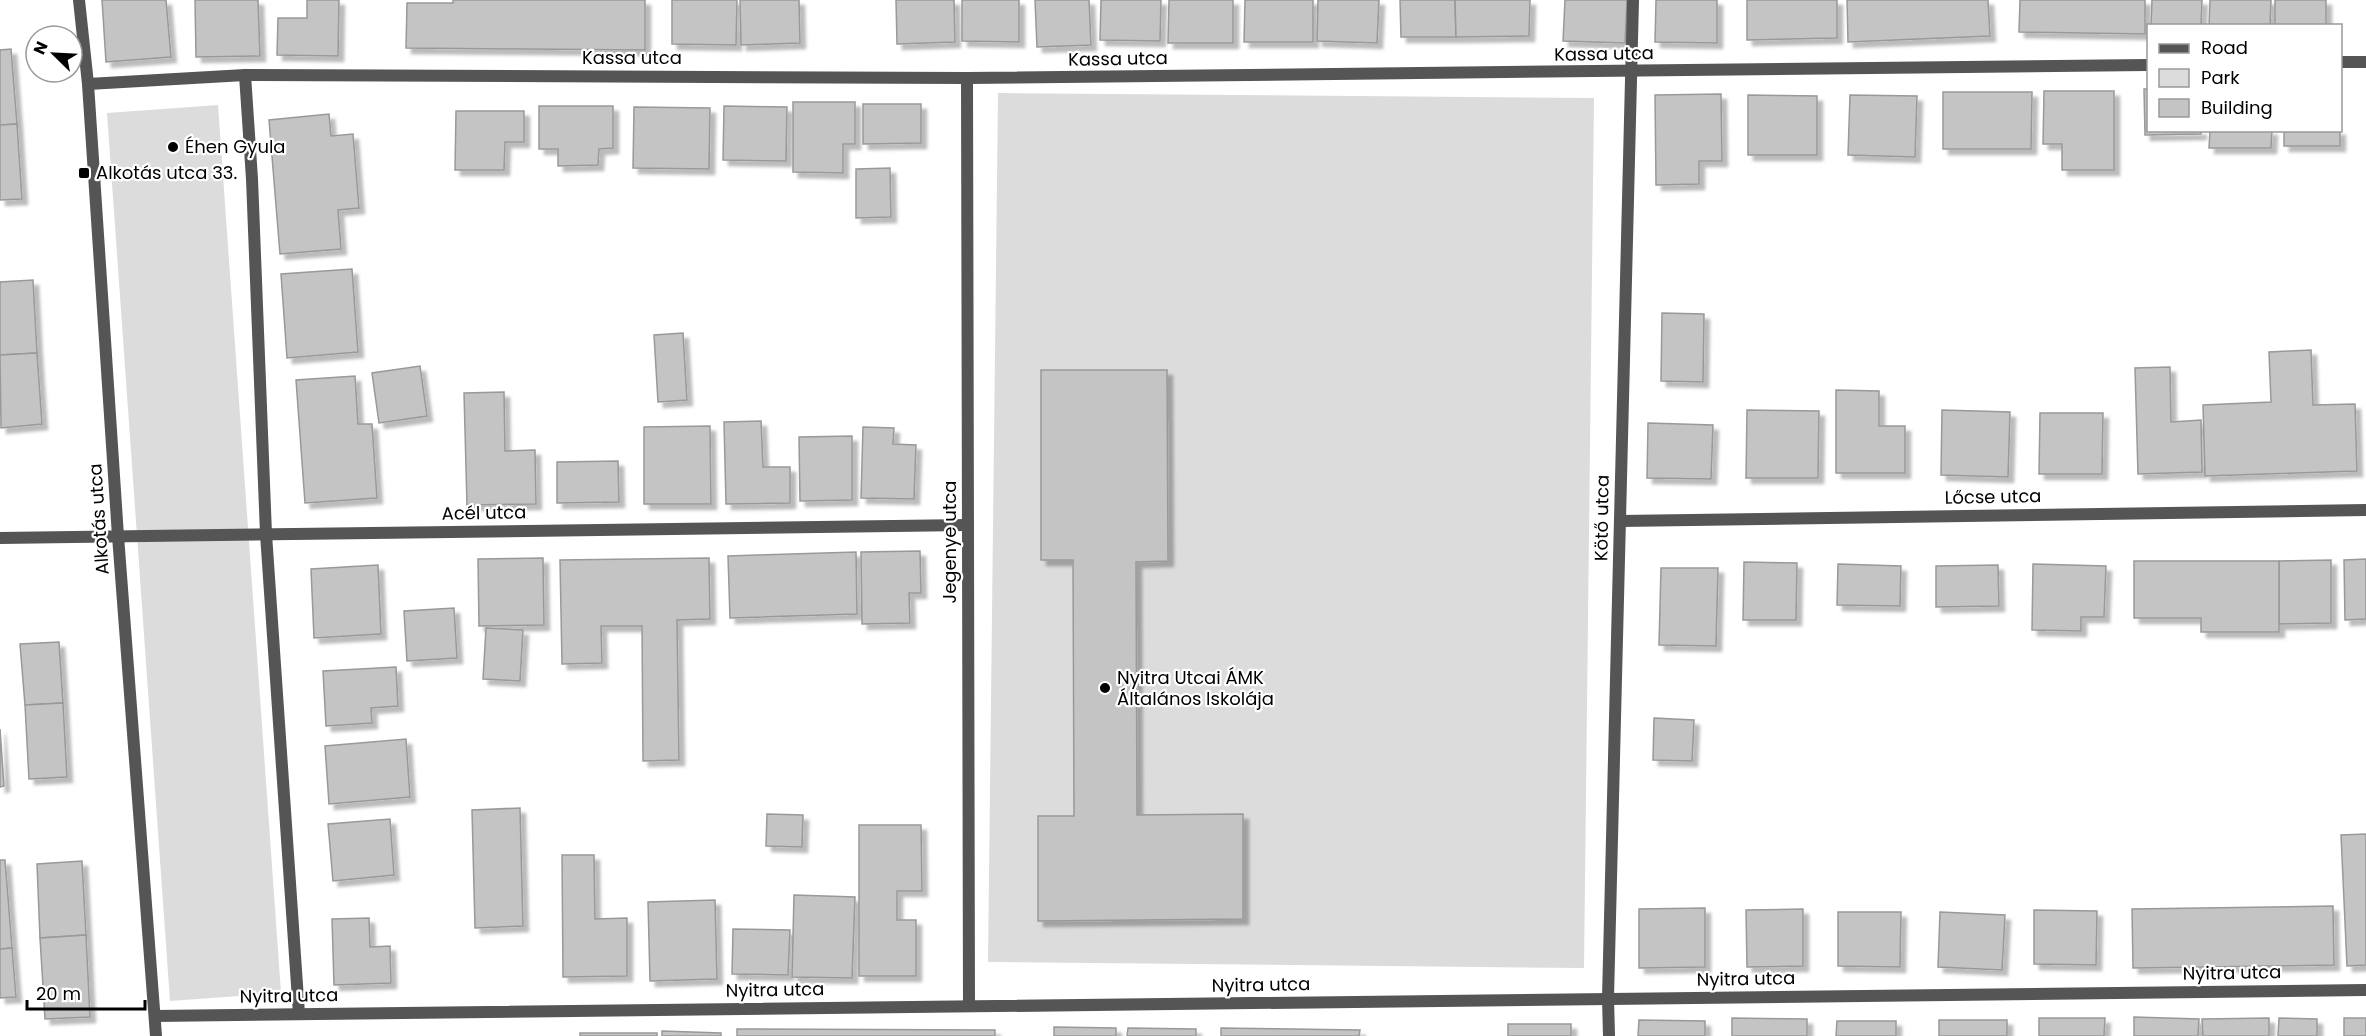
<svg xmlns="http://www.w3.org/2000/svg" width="2366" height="1036" font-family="Poppins,sans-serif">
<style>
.green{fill:#dcdcdc}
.building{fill:#c4c4c4;stroke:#999;stroke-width:1.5;filter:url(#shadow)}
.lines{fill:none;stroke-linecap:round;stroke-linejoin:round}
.minor{stroke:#555;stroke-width:12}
.poi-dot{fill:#000;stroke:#fff;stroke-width:2}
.labels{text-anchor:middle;stroke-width:4.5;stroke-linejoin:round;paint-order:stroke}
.street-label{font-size:18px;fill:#000;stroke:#fff}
.poi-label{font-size:18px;fill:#000;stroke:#fff;text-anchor:start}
</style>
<defs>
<filter id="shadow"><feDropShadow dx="5.5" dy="5.5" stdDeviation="1.5" flood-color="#0004"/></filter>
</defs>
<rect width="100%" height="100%" fill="#fff"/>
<!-- green -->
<g class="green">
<path d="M998,93l596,5 -10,870 -596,-6z"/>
<path d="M218,105l63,888 -111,8 -63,-888z"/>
</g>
<!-- building -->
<g class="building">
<path d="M102,0h64l5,57 -65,5z"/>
<path d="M195,0h63l2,56 -64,1z"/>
<path d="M307,0h32l-1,56 -61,-1 1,-37h29z"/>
<path d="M453,0h192v50l-239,-2 1,-45h46z"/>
<path d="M672,0h65l-1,45 -64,-1z"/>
<path d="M740,0h59l1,43 -59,2z"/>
<path d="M896,0h58l1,42 -58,2z"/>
<path d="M962,0h57v42l-57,-1z"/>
<path d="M1035,0h54l2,45 -54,2z"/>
<path d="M1101,0h60l-1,41 -60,-1z"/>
<path d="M1169,0h64v43h-65z"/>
<path d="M1245,0h68v42h-69z"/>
<path d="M1318,0h61l-2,43 -60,-2z"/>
<path d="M1400,0h55l1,37h-55z"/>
<path d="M1455,0h75l-1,36 -73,1z"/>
<path d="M1565,0h62l-2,43 -62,-2z"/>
<path d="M1656,0h61v43l-62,-1z"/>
<path d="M1747,0h90v38l-90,2z"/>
<path d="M1847,0h141l2,36 -142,6z"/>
<path d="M2020,0h125v34l-126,-2z"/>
<path d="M2152,0h50l-1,26h-50z"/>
<path d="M2210,0h61l-1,26h-61z"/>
<rect x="2275" y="0" width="51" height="26"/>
<path d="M11,49l6,75 -17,1v-75z"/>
<path d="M2144,89h4v41h53v4l-56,1z"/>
<path d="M2044,91h70v79h-52v-26h-19z"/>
<path d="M1943,92h89l-1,57h-88z"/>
<path d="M1721,94l1,67h-23v23l-43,1 -1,-90z"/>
<path d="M1748,95l69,1v59h-69z"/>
<path d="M1850,95l67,1 -2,61 -67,-2z"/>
<path d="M793,102h62v42h-12v29l-50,-1z"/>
<path d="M863,104h58v39l-58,1z"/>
<path d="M539,106h74v42l-14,1 -1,16 -40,1v-17h-19z"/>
<path d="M724,106l63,1 -1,54 -63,-1z"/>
<path d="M634,107l76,1 -1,61 -76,-1z"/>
<path d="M456,111h68v31h-19l-1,28h-49z"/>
<path d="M329,114l2,22 22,-2 6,74 -21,2 3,39 -61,5 -11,-134z"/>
<path d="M17,124l5,75 -22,1v-75z"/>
<path d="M2210,130h62l-1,18h-62z"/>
<rect x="2284" y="130" width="56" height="16"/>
<path d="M890,168l1,49 -35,1v-49z"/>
<path d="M352,269l6,83 -71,6 -6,-84z"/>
<path d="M33,280l4,73 -37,2v-73z"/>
<path d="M1662,313l42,1 -1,68 -42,-1z"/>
<path d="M683,333l4,67 -29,2 -4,-67z"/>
<path d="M2311,350l2,55 42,-1 2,67 -152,5 -2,-71 68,-3 -2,-50z"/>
<path d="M37,353l5,71 -41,4 -1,-73z"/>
<path d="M420,366l7,50 -48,7 -7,-50z"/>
<path d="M2170,367l1,55 30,-2 1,52 -64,2 -3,-106z"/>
<path d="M1041,370h126l1,191 -32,1 1,253 106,-1v105l-205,2v-105h36l-1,-256h-32z"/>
<path d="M355,376l3,48h14l5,74 -72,5 -9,-123z"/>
<path d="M1836,390l43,1v35h26v47h-69z"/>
<path d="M504,392l1,59 30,-1 1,54 -69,1 -3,-112z"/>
<path d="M1747,410l72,1 -1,67h-72z"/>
<path d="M1942,410l68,2 -2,65 -67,-2z"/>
<path d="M2040,413h63l-1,61h-63z"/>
<path d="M761,421l2,46h27v36l-64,1 -2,-82z"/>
<path d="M1648,423l65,2 -2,54 -64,-1z"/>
<path d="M710,426l1,78h-67v-77z"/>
<path d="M863,427l31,1 -1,16 23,1 -2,54 -53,-1z"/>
<path d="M852,436v64l-52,1 -1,-64z"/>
<path d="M618,461l1,41 -62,1v-41z"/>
<path d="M920,551l1,42h-12l1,30 -48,1 -1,-72z"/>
<path d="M856,552l1,62 -127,4 -2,-62z"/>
<path d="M543,558l1,67 -65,1 -1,-67z"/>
<path d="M709,558l1,61 -33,1 2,140 -36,1 -1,-135h-41l1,37 -40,1 -2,-104z"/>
<path d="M2366,559v60l-21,1 -1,-60z"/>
<path d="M2331,560v63l-52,1v-63z"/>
<path d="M2134,561h145v71h-78v-14h-67z"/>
<path d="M1744,562l53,1 -1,57h-53z"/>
<path d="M1838,564l63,2 -1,40 -63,-1z"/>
<path d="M2033,564l73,2 -2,51h-23v14l-49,-1z"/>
<path d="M378,565l3,69 -67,4 -3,-69z"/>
<path d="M1998,565l1,41 -63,1v-41z"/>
<path d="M1661,568h57l-2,78 -57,-1z"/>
<path d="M454,608l3,50 -50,3 -3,-50z"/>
<path d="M486,628l37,2 -3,51 -37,-2z"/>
<path d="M59,642l4,61 -38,2 -5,-61z"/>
<path d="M396,667l2,39 -27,2 1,15 -46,3 -3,-55z"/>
<path d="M63,703l4,74 -38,2 -4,-74z"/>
<path d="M1654,718l40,2 -2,41 -39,-1z"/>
<path d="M0,729l4,57 -4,1z"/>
<path d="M406,739l4,58 -81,7 -4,-58z"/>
<path d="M520,808l3,118 -48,2 -3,-118z"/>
<path d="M767,814l36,1 -1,32 -36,-1z"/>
<path d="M390,819l4,56 -61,6 -5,-57z"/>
<path d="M859,825h62l1,66h-25v29h19v56h-57z"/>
<path d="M2366,834v131l-19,1 -6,-131z"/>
<path d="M562,855h32l1,64 32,-1v58l-64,1z"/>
<path d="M0,860h5l7,88 -12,1z"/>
<path d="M82,861l4,74 -46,3 -3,-74z"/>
<path d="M794,895l61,2 -3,81 -60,-1z"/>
<path d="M715,900l2,79 -67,2 -2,-79z"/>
<path d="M2333,906l1,59 -201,3 -1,-59z"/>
<path d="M1705,908v59l-66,1v-59z"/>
<path d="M1803,909v57l-56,1 -1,-57z"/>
<path d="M2034,910l63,1 -1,54 -62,-1z"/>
<path d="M1838,912h63l-1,55 -62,-1z"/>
<path d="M1940,912l65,3 -3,55 -64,-3z"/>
<path d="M369,918l1,29 20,-1 1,37 -57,2 -2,-66z"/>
<path d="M733,929l57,1 -2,45 -56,-1z"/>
<path d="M86,935l4,82 -45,2 -5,-81z"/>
<path d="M12,948l4,49 -16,1v-49z"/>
<path d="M2134,1017l65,2 -1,17h-64z"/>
<path d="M1732,1018l75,1v17h-75z"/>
<path d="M2039,1018h66l-1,18h-65z"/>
<path d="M2269,1018v18h-66l-1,-17z"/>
<path d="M2279,1018l38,1v17h-39z"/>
<rect x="2344" y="1018" width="22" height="18"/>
<path d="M1639,1020l66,1v15h-67z"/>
<rect x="1939" y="1020" width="68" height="16"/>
<path d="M1837,1021h59v15h-60z"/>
<rect x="1508" y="1024" width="63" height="12"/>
<path d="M1054,1027l62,1v8h-62z"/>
<path d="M1128,1028l68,1v7h-69z"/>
<path d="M1221,1028l139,2 -1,6h-138z"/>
<path d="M737,1029l258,1v6h-258z"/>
<path d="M662,1031l59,2v3h-59z"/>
<rect x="580" y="1033" width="77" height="3"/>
</g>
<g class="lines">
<!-- minor -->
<g class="minor">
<path d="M79,0l9,84 30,452 38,500"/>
<path d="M2340,62h26"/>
<path d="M245,75l7,104 14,355 33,480"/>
<path d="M967,78l2,928"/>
<path d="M88,84l157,-9 722,3 1181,-13"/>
<path d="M1620,521l746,-11"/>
<path d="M0,538l968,-13"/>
<path d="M155,1016l2211,-26"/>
<path d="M1609,1036l-1,-38 25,-998"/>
</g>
</g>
<!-- markers -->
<g class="poi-dot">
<circle cx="173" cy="147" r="6"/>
<rect x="78" y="167" width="12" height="12" rx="3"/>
<circle cx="1105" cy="688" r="6"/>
</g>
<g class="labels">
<!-- street labels -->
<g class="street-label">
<text transform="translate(1604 54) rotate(-1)" y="6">Kassa utca</text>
<text x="632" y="64">Kassa utca</text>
<text transform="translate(1118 59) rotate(-1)" y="6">Kassa utca</text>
<text transform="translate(1993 497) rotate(-1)" y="6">Lőcse utca</text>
<text transform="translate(484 513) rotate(-1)" y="6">Acél utca</text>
<text transform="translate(1602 518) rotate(-89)" y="6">Kötő utca</text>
<text transform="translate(99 519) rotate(-94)" y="6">Alkotás utca</text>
<text transform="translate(950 542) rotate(-90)" y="6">Jegenye utca</text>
<text transform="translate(2232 973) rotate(-1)" y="6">Nyitra utca</text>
<text transform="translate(1746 979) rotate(-1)" y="6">Nyitra utca</text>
<text transform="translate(1261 985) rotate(-1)" y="6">Nyitra utca</text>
<text transform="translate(775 990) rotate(-1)" y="6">Nyitra utca</text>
<text transform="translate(289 996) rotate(-1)" y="6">Nyitra utca</text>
</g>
<!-- poi labels -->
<g class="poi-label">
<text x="185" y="153">Éhen Gyula</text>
<text x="96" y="179">Alkotás utca 33.</text>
<text x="1117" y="684">Nyitra Utcai ÁMK<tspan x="1117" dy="21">Általános Iskolája</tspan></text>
</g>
</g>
<!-- legend -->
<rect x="2147" y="24" width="195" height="108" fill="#ffffff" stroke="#999999" stroke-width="1.5"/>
<rect x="2159" y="44" width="30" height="9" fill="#555555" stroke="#999999" stroke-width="1.5"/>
<text x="2201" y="54" font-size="18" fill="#000000">Road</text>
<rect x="2159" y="69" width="30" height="18" fill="#dcdcdc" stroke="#999999" stroke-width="1.5"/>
<text x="2201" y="84" font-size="18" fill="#000000">Park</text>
<rect x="2159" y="99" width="30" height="18" fill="#c4c4c4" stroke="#999999" stroke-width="1.5"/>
<text x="2201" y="114" font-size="18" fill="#000000">Building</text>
<!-- north arrow -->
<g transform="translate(54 54) rotate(294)"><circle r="28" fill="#ffffff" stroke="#999999" stroke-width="1.5"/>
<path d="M0-4.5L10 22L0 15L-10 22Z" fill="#000000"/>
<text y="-9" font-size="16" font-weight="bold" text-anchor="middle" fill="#000000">N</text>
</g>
<!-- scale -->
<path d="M27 1000v9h118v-9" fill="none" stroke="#000000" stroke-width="3"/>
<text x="36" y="1000" font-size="18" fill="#000000" stroke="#ffffff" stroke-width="4.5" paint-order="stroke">20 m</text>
</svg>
